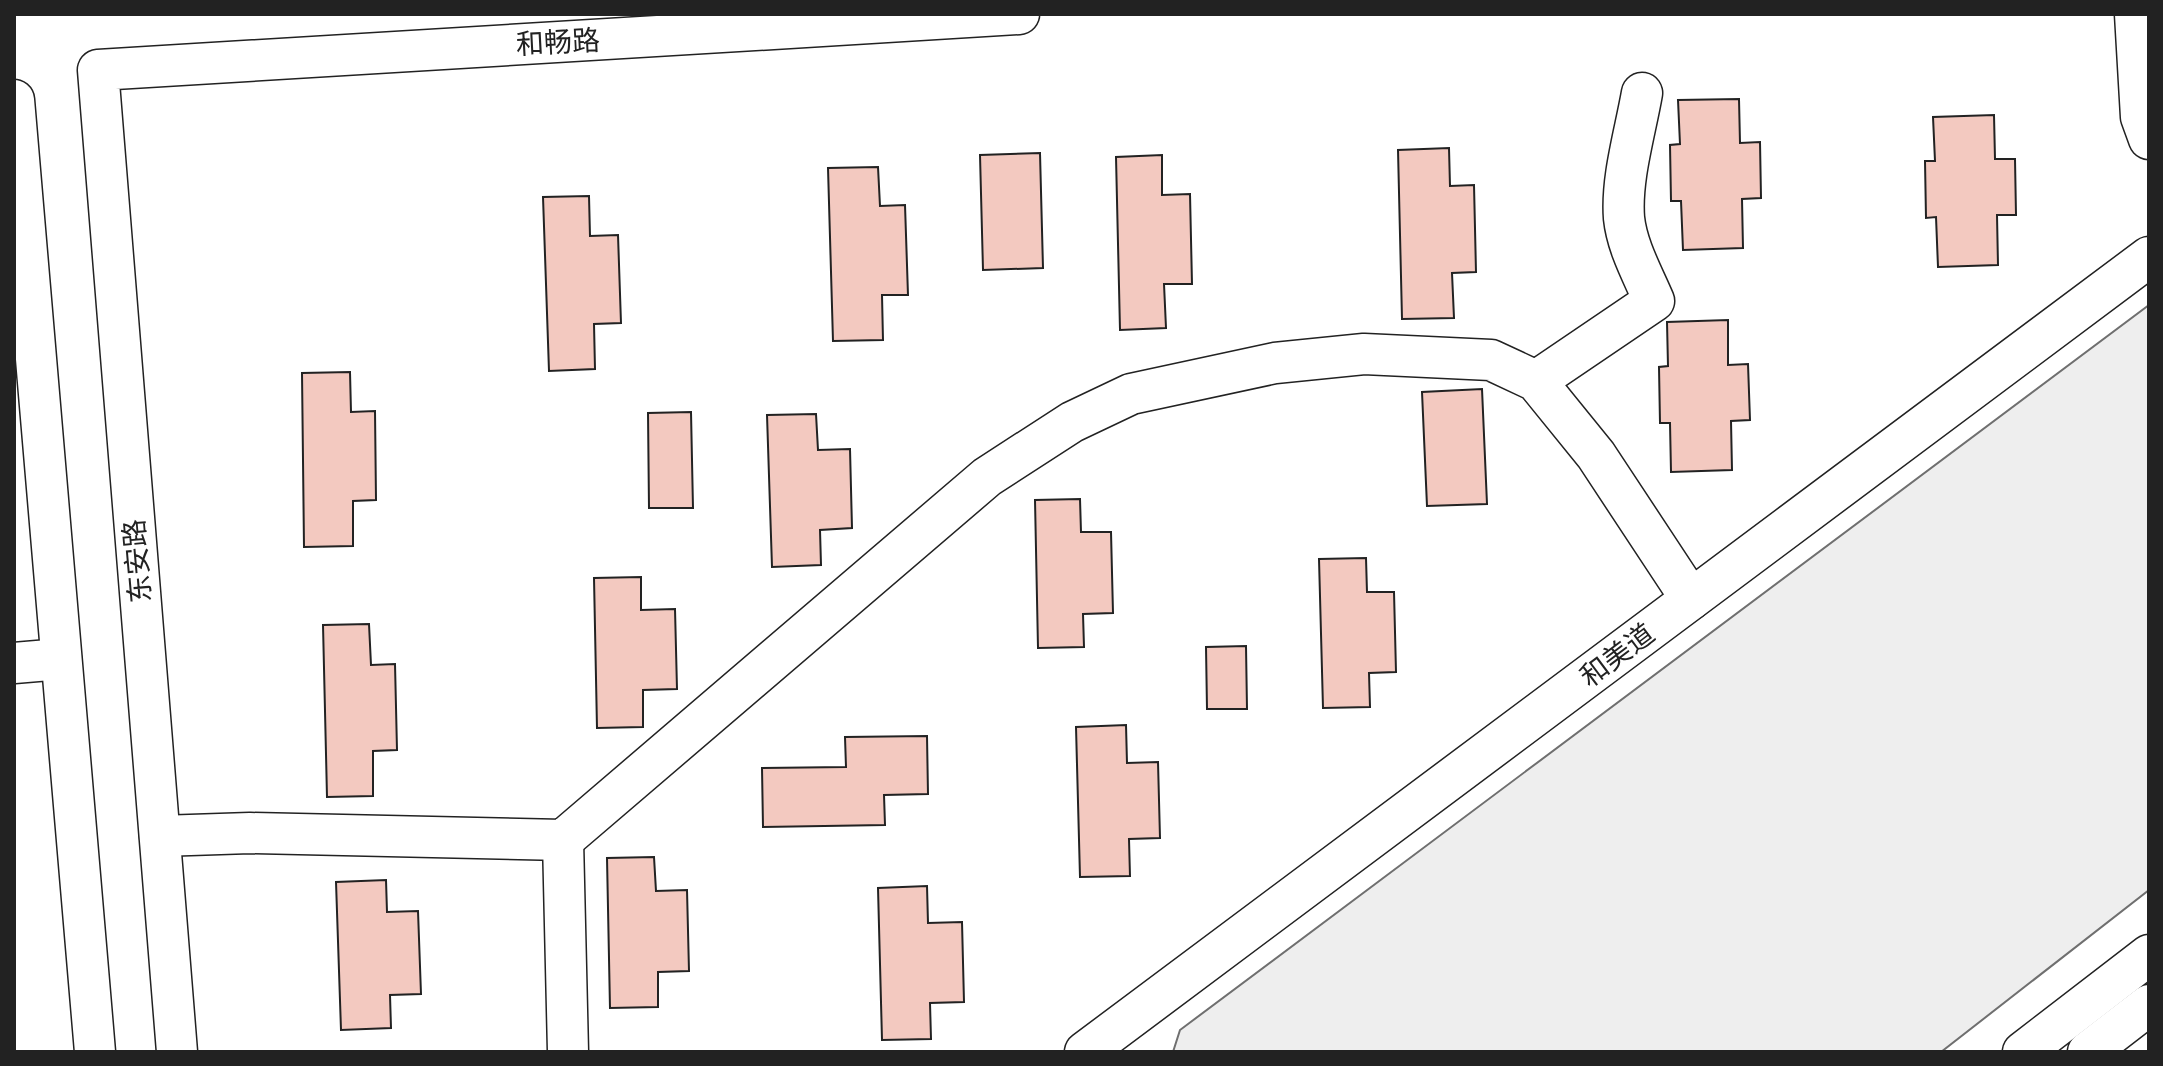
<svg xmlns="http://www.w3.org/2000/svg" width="2163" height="1066" font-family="'Nunito Sans','Noto Sans SC',sans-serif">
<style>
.green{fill:#eee;stroke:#6f6f6f;stroke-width:2}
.building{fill:#f3c9c0;stroke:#222;stroke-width:2}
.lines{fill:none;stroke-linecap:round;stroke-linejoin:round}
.minor-casing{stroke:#222;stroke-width:43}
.minor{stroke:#fff;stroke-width:40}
.labels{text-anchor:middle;stroke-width:6;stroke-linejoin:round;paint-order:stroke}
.street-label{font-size:28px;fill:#222;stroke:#fff}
</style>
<rect width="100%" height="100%" fill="#fff"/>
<!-- green -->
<path class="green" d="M2149,305v585l-208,162h-768l7,-22z"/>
<!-- building -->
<g class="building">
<path d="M1739,99l1,44 20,-1 1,56 -19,1 1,49 -60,2 -2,-49h-10l-1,-56 10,-1 -2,-44z"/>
<path d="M1994,115l1,44h20l1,56h-19l1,50 -60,2 -2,-50 -10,1 -1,-57h10l-2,-44z"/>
<path d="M1449,148l1,38 24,-1 2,87 -24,1 2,45 -52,1 -4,-169z"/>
<path d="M1040,153l3,115 -60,2 -3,-115z"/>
<path d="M1162,155v40l28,-1 2,90h-28l2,44 -46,2 -4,-173z"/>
<path d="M878,167l2,39 25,-1 3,90h-26l1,45 -50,1 -5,-173z"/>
<path d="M589,196l1,40 28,-1 3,88 -27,1 1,45 -46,2 -6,-174z"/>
<path d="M1728,320v45l20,-1 2,56 -19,1 1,49 -61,2 -1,-49h-10l-1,-56 9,-1 -1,-44z"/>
<path d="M350,372l1,40 24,-1 1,89 -23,1v45l-49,1 -2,-174z"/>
<path d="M1482,389l5,115 -60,2 -5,-114z"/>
<path d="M691,412l2,96h-44l-1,-95z"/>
<path d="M816,414l2,36 32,-1 2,79 -32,2 1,35 -49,2 -5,-152z"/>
<path d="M1080,499l1,33h30l2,81 -30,1 1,33 -46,1 -3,-148z"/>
<path d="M1366,558l1,34h27l2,80 -27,1 1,34 -47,1 -4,-149z"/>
<path d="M641,577v33l34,-1 2,80 -34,1v37l-46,1 -3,-150z"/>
<path d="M369,624l2,41 24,-1 2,86 -24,1v45l-46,1 -4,-172z"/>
<path d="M1246,646l1,63h-40l-1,-62z"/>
<path d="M1126,725l1,38 31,-1 2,76 -31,1 1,37 -50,1 -4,-150z"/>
<path d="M927,736l1,58 -44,1 1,30 -122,2 -1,-59 84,-1 -1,-30z"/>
<path d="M654,857l2,34 31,-1 2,81 -31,1v35l-48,1 -3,-150z"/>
<path d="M386,880l1,32 31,-1 3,83 -31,1 1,33 -50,2 -5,-148z"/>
<path d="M927,886l1,37 34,-1 2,80 -34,1 1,36 -49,1 -4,-152z"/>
</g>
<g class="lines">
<defs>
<g id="minor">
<path d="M2135,14l6,103 8,22"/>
<path d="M14,100l81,952"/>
<path d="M1536,381l118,-80c-11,-26 -27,-54 -30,-83 -3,-40 11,-85 18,-125"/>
<path d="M14,663l47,-4"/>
<path d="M160,836l90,-3 313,7 424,-363 85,-55 59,-28 144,-31 89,-9 127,6 45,21 60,74 95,144"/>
<path d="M563,840l5,212"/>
<path d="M177,1052l-79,-982 921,-56"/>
<path d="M1085,1052l1064,-795"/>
<path d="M2023,1052l126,-97"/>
<path d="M2088,1052l61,-47"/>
</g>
</defs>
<!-- minor casing -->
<use href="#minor" class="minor-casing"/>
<!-- minor -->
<use href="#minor" class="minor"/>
</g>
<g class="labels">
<!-- street labels -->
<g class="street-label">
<text transform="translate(558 42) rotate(-3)" y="10">和畅路</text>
<text transform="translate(137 561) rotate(-95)" y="10">东安路</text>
<text transform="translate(1617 655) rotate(-37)" y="10">和美道</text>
</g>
</g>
<!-- border -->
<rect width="2163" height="1066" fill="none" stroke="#222222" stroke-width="32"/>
</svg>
